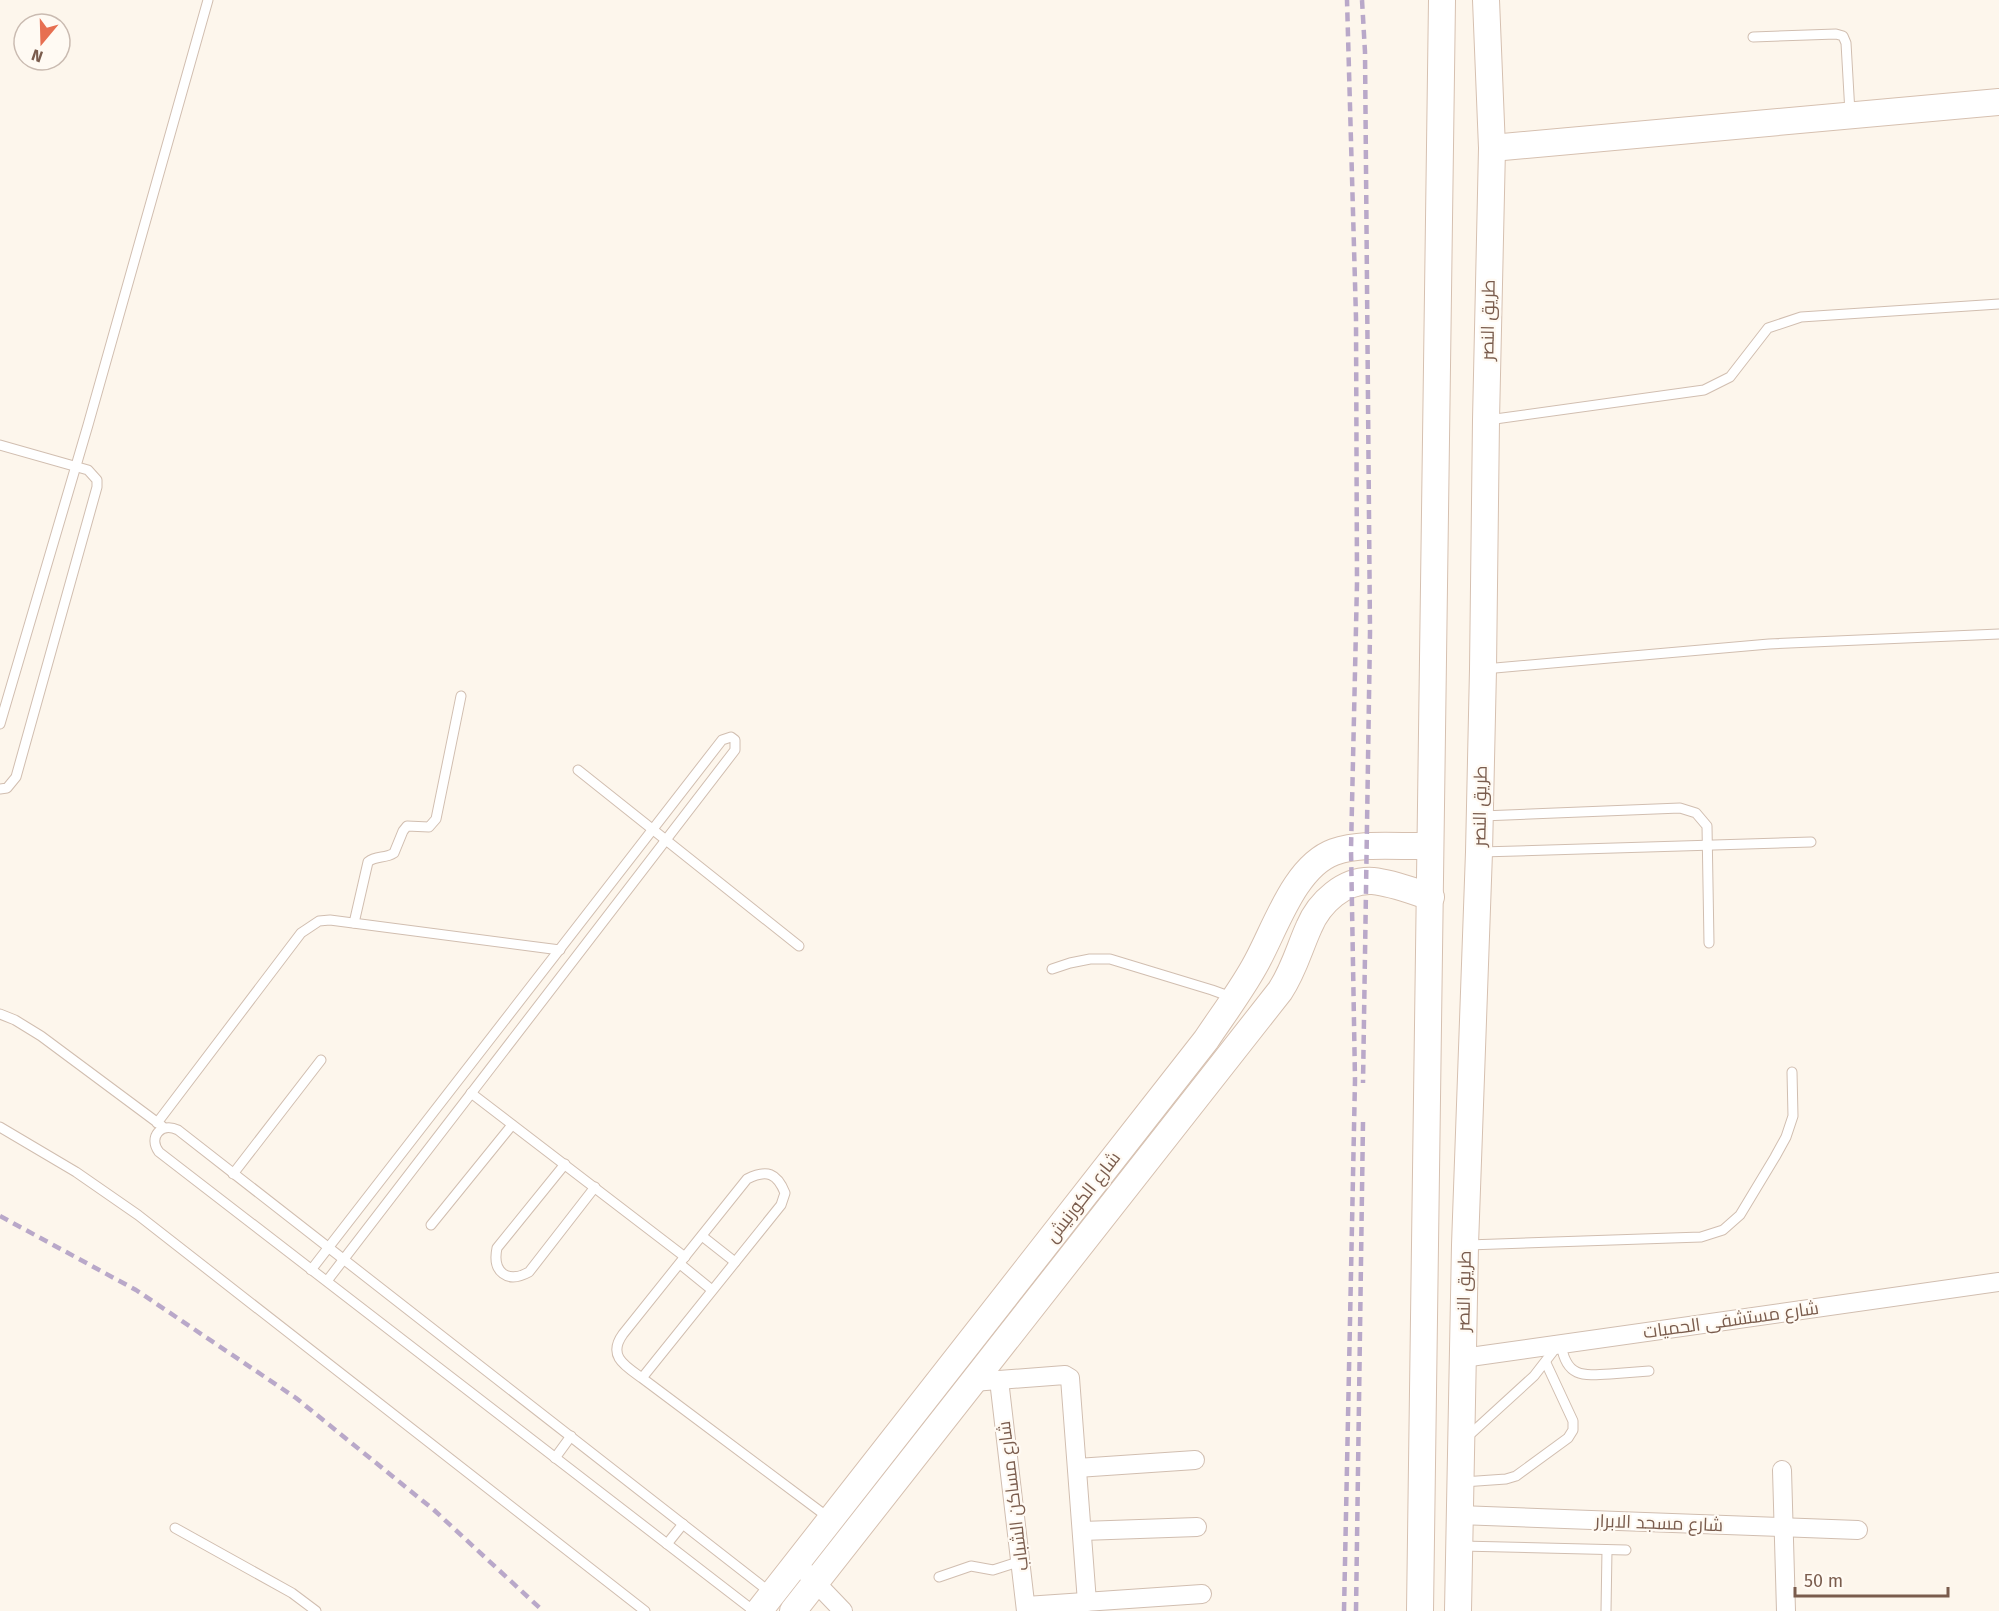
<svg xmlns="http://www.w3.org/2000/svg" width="1999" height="1611" font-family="'Fira Sans',Cairo,sans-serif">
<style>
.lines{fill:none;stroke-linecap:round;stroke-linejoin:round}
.lane-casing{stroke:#d1beb0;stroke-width:11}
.street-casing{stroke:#d1beb0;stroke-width:20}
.secondary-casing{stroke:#d6c0b0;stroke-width:28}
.lane{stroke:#fff;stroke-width:9}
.street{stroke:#fff;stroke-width:18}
.secondary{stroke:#fff;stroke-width:26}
.rail{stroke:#b9a8c9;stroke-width:4.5;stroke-dasharray:9 6;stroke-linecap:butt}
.labels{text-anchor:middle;stroke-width:4.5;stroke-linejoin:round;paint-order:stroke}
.street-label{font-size:18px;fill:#7a5c4d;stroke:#fffaf3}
</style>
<rect width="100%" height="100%" fill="#fdf6ec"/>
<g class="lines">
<defs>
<g id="lane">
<path d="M1753,37l83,-3 7,2 3,7 4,70"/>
<path d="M1488,420l216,-30 26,-13 38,-49 33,-11 198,-13"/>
<path d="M0,445l88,25 9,10v7l-81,290 -9,11 -7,1"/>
<path d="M1484,669l285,-25 230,-10"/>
<path d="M0,724l88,-299 120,-425"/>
<path d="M578,770l221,176"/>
<path d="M1482,816l198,-8 16,5 11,13 2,117"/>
<path d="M1481,852l330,-10"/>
<path d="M354,923l14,-61c8,-7 17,-3 26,-9l9,-22 4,-5 22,1 7,-8 25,-123"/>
<path d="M1052,969l18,-6 20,-4h20l102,31 22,8"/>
<path d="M0,1014l15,6 26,16 121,90"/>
<path d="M471,1093l214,164"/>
<path d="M157,1123l144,-190 18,-12 11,-1 230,30"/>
<path d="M0,1127l76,45 62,43 507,396"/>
<path d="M565,1164l-68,84c-5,24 10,36 32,24l66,-85"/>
<path d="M233,1174l88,-114"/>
<path d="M431,1225l81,-100"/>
<path d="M702,1236l33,26"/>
<path d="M1468,1245l233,-8 22,-7 17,-15 35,-58 11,-20 7,-21 -1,-44"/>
<path d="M680,1264l32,26"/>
<path d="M311,1270l411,-530 9,-3 4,3v10l-408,531"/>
<path d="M1561,1344c5,33 21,32 49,30 13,-1 26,-2 39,-3"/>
<path d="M642,1378l139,-173 4,-12c-8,-20 -18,-24 -38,-14l-124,155c-16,22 2,32 19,44l187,140"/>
<path d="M1465,1439l69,-63 24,-31"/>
<path d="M555,1458l16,-22"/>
<path d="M1463,1482l43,-3 10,-3 52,-38 5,-8v-9l-27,-58"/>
<path d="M175,1528l117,65 24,18"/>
<path d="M667,1544l16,-20"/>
<path d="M1461,1546l165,4"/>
<path d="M939,1577l32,-11 22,4 28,-9"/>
<path d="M754,1611l-595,-459c-11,-15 2,-30 19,-22l593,463"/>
<path d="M1606,1611l1,-61"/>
</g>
<g id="street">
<path d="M1463,1358l536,-76"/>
<path d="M999,1380l27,231"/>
<path d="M973,1382l92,-7 5,3 17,224"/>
<path d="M1077,1468l118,-8"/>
<path d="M1782,1470l4,141"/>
<path d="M1459,1515l399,15"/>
<path d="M1082,1531l115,-4"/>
<path d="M797,1563l46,48"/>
<path d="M1026,1606l176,-12"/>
</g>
<g id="secondary">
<path d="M1492,148l507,-46"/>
<path d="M759,1611l447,-571c16,-24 34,-48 48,-73 20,-34 39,-100 80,-115 29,-10 66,-5 96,-6"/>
<path d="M793,1611l487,-620c14,-21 19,-42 29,-64 10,-24 35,-48 64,-46 20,2 39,10 58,16"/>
<path d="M1420,1611l22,-1611"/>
<path d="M1458,1611l7,-366 14,-393 4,-183 3,-249 6,-272 -6,-148"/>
</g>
</defs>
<!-- lane casing -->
<use href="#lane" class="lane-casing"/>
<!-- street casing -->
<use href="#street" class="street-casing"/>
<!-- secondary casing -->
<use href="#secondary" class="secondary-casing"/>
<!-- lane -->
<use href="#lane" class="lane"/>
<!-- street -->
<use href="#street" class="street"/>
<!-- secondary -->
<use href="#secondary" class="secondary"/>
<!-- rail -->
<g class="rail">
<path d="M1362,0l3,52 5,580 -7,451"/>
<path d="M0,1216l136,74 160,108 138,112 109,101"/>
<path d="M1344,1611l11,-531 -4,-231 6,-266 -1,-265 -9,-318"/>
<path d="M1356,1611l7,-489"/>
</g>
</g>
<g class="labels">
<!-- street labels -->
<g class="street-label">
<text transform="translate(1488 320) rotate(-89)" y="6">طريق النصر</text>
<text transform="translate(1480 806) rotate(-89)" y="6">طريق النصر</text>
<text transform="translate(1083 1197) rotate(-52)" y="6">شارع الكورنيش</text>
<text transform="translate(1464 1291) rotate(-89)" y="6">طريق النصر</text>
<text transform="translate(1731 1320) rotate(-8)" y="6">شارع مستشفى الحميات</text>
<text transform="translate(1013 1496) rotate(-97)" y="6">شارع مساكن الشباب</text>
<text transform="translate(1659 1523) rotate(2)" y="6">شارع مسجد الابرار</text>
</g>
</g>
<!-- north arrow -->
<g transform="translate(42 42) rotate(199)"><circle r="28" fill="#fffaf3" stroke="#cabbb1" stroke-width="1.5"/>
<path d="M0-4.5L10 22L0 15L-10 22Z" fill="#e76f51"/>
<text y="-9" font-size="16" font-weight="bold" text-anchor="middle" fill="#7a5c4d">N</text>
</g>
<!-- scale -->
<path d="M1795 1587v9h153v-9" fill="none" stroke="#7a5c4d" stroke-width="3"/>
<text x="1804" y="1587" font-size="18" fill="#7a5c4d" stroke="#fffaf3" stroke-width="4.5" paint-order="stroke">50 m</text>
</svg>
